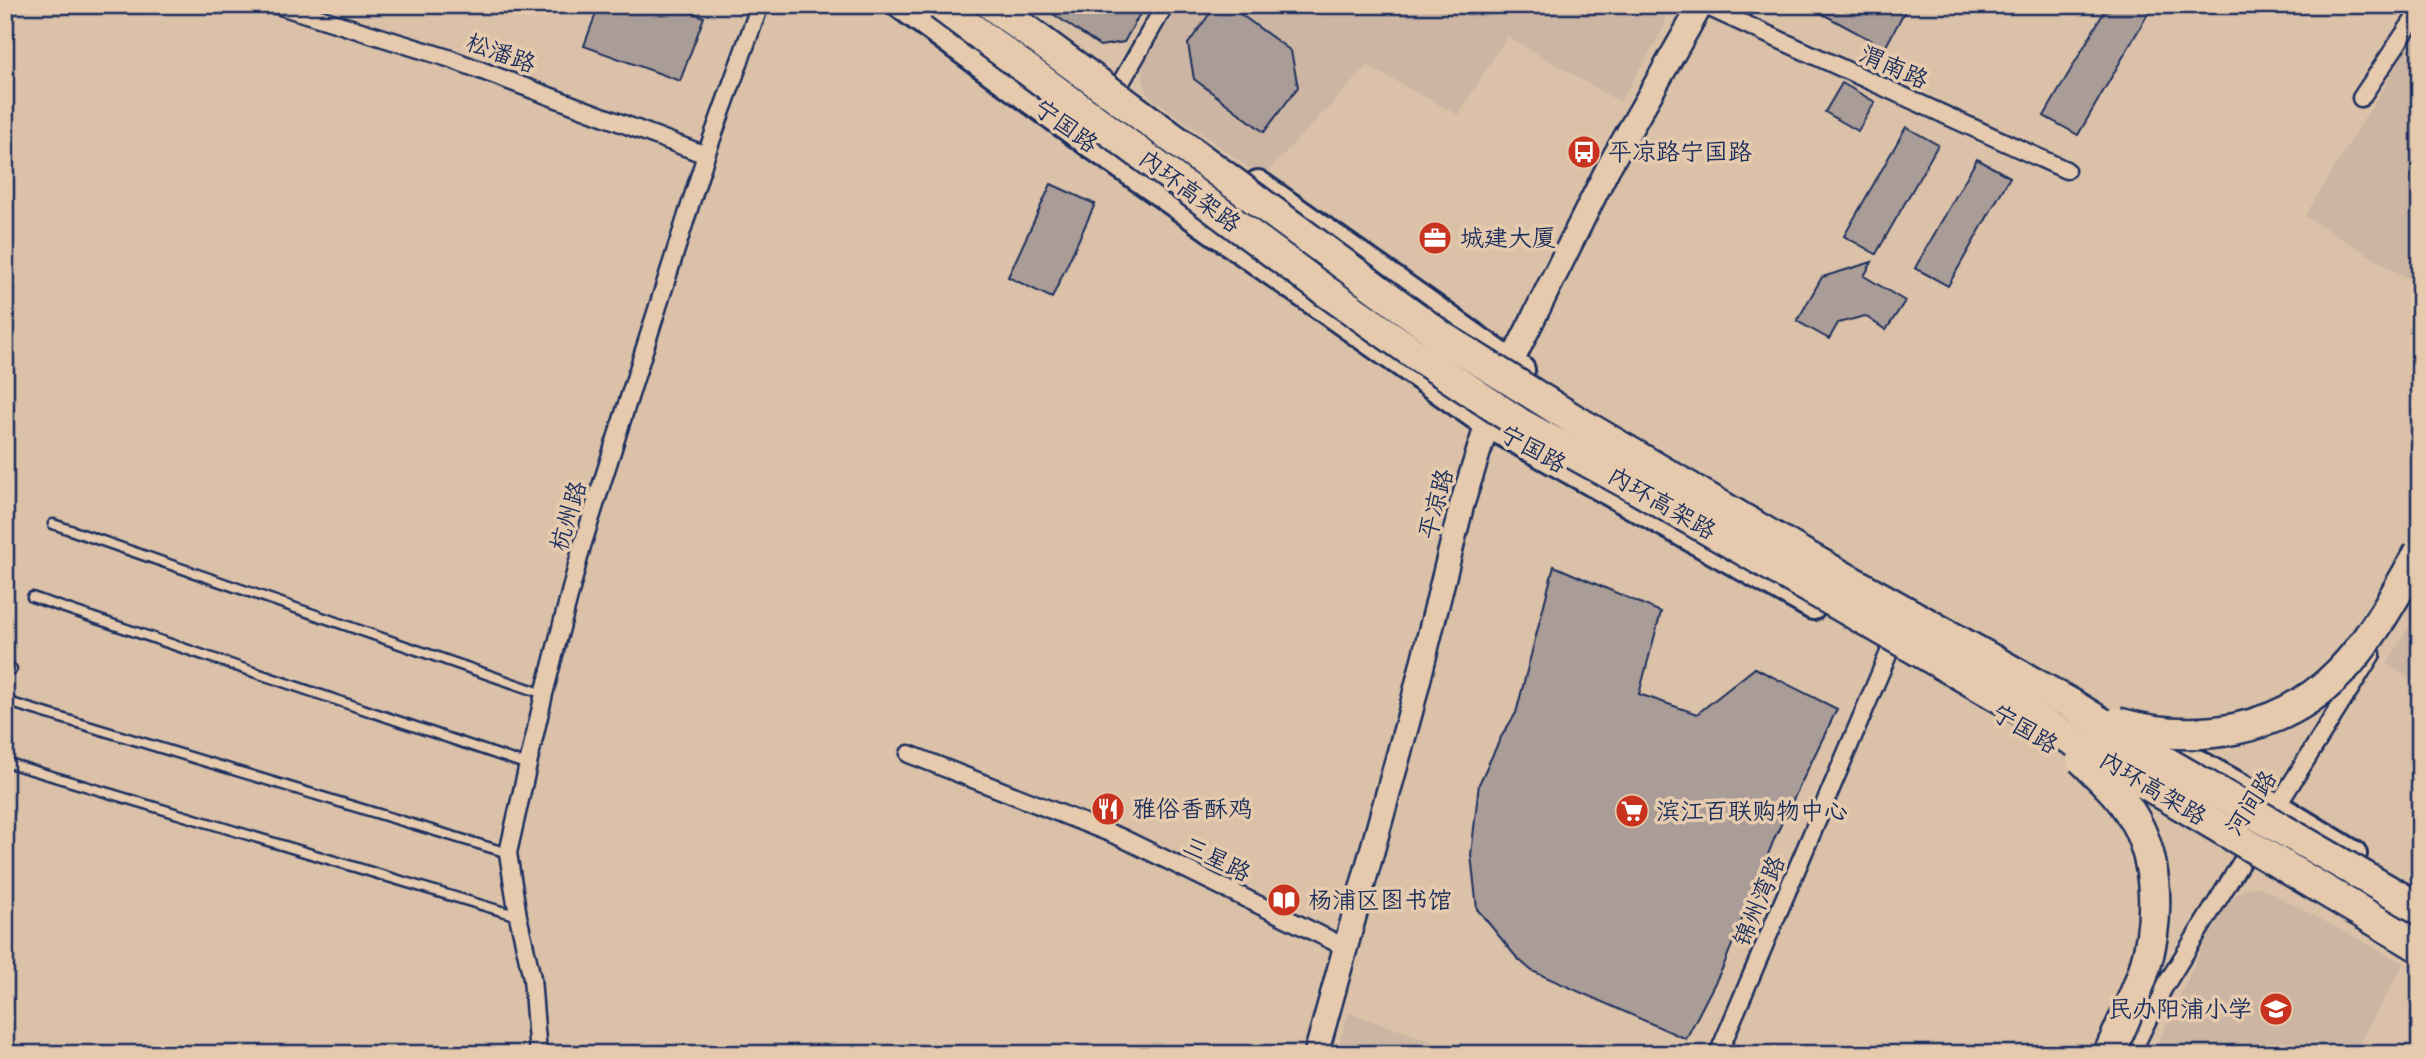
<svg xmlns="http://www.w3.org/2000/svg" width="2425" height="1059" font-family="Mynerve,'LXGW WenKai TC',sans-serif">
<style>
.built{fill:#ccb6a3}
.building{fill:#aa9c96;stroke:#1b2f5e;stroke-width:2}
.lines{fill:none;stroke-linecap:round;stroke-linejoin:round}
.lane-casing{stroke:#1b2f5e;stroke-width:13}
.street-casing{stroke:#1b2f5e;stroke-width:21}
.secondary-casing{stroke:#1b2f5e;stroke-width:28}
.primary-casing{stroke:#1b2f5e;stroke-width:32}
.lane{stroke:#e6caad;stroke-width:8}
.street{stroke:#e6caad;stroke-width:16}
.secondary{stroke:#e6caad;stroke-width:23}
.primary{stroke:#e6caad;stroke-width:26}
.highway-bridge-casing{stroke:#1b2f5e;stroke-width:35;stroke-linecap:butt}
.highway-bridge{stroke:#e6caad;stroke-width:30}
.labels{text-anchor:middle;stroke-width:7;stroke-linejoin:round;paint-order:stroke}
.street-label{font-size:24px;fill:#1b2f5e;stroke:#e6caad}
.poi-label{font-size:24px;fill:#1b2f5e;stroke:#e6caad;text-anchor:start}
</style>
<rect width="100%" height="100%" fill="#dac1a8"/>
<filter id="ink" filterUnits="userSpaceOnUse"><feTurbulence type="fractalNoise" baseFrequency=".0143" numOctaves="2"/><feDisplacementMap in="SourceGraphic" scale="14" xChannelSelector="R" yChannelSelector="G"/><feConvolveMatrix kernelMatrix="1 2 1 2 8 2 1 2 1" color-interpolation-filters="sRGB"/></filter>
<g filter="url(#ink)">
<!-- built -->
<g class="built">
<path d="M1175,5h490l2,6 -3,15 -9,18 -35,58 -113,-66 -49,79 -90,-49 -106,111 -114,-82 -5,-16v-20z"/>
<path d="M2420,27v259l-115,-70z"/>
<path d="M2420,608v76l-33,-20z"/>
<path d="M2260,887l144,76 -51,91h-200l65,-141 14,-15 14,-10z"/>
<path d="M1349,1013l83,28 -4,13h-92z"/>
</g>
<!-- building -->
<g class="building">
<path d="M599,5h71l34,12 -24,64 -96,-35z"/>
<path d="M1040,5h105l-21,37 -24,4z"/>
<path d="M1216,5h12l63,46 7,36 -34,45 -70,-53 -6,-35z"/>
<path d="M1806,5h102l-23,43z"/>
<path d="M2108,5h45l-75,130 -34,-19z"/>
<path d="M1842,83l33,19 -17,29 -33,-19z"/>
<path d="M1906,127l32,18 -62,109 -32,-18z"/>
<path d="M1977,159l33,18 -62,109 -33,-18z"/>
<path d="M1051,184l44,20 -43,94 -44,-21z"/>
<path d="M1872,262l-8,14 41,25 -19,29 -21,-14 -27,7 -9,16 -32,-18 25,-44z"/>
<path d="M1554,566l107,46 -22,82 58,20 58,-46 82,41 -62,128 -52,130 -37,72 -154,-68 -15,-13 -40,-49 -6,-54 8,-71 22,-47 15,-24z"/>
</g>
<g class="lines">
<defs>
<g id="lane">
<path d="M53,524l491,170"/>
<path d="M32,597l496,168"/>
<path d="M5,667l7,2"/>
<path d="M5,701l503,152"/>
<path d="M5,762l513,154"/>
</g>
<g id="street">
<path d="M277,5l171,53 258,97"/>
<path d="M1703,5l363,165"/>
<path d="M1119,86l46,-81"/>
<path d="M2361,98l59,-88"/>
<path d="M909,754l211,83 227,111"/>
<path d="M2273,813l99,-159"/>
<path d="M538,1054l-6,-76 -14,-62 -10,-63 36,-159 38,-148 124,-391 54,-150"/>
<path d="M1718,1054l172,-404"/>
<path d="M2131,1054l32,-65 92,-149"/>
</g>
<g id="secondary">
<path d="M1504,377l104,-209 93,-163"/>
<path d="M1316,1054l95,-344 51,-206 30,-95"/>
</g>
<g id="primary">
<path d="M901,5l190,139 395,279 327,183"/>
<path d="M1258,184l263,186"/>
<path d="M2168,747l108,60 77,47"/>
</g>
</defs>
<!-- lane casing -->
<use href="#lane" class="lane-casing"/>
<!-- street casing -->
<use href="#street" class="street-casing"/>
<!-- secondary casing -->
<use href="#secondary" class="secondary-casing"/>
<!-- primary casing -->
<use href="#primary" class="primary-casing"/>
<!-- lane -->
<use href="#lane" class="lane"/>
<!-- street -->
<use href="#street" class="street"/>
<!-- secondary -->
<use href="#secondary" class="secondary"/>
<!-- primary -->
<use href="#primary" class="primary"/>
<defs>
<g id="highway-bridge">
<path d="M940,5l387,287 91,64 104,69 107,59 393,226 398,237"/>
<path d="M992,5l453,334 128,80 224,132 272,152 81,50 270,156"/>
<path d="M2117,723c79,22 164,10 223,-51 33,-34 56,-79 80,-120"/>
<path d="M2082,759c19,19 39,36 52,60 25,44 25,103 10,151 -9,28 -23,56 -35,84"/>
</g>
</defs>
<!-- highway-bridge casing -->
<use href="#highway-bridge" class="highway-bridge-casing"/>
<!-- highway-bridge -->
<use href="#highway-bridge" class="highway-bridge"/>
</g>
</g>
<!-- icons -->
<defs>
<symbol id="bus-disc" viewBox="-11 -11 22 22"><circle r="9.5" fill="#c8321e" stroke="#e6caad"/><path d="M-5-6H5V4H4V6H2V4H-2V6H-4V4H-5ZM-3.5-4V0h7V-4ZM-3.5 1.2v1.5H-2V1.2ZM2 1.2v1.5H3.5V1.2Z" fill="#fff"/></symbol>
<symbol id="office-disc" viewBox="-11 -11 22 22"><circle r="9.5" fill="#c8321e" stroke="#e6caad"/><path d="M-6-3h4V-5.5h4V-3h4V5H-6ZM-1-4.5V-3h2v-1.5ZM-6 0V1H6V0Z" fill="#fff"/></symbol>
<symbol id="restaurant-disc" viewBox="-11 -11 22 22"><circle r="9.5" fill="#c8321e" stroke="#e6caad"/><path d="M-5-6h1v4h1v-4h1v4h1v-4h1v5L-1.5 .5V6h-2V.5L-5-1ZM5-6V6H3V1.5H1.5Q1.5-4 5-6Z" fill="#fff"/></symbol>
<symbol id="supermarket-disc" viewBox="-11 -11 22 22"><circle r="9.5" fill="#c8321e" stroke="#e6caad"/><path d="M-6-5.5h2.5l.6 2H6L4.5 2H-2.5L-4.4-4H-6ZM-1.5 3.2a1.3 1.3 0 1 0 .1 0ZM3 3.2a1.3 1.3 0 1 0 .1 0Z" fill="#fff"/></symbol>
<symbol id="library-disc" viewBox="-11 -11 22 22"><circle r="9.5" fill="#c8321e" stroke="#e6caad"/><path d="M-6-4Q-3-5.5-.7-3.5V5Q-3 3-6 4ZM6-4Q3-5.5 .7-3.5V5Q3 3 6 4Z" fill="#fff"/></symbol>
<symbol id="school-disc" viewBox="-11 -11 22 22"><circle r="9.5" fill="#c8321e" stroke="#e6caad"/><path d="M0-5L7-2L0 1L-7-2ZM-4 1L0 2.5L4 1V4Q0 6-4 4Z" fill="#fff"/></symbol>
</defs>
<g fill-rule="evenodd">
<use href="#bus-disc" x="1565" y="133" width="38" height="38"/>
<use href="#office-disc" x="1416" y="219" width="38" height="38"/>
<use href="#restaurant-disc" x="1089" y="790" width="38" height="38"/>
<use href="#supermarket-disc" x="1613" y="792" width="38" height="38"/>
<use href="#library-disc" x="1265" y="881" width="38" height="38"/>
<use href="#school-disc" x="2257" y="990" width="38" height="38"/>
</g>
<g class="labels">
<!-- street labels -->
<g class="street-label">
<text transform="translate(501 53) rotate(20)" y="8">松潘路</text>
<text transform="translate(1894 67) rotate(24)" y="8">渭南路</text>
<text transform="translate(1066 126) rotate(36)" y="8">宁国路</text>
<text transform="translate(1190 191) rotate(37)" y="8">内环高架路</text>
<text transform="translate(1533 449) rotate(29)" y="8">宁国路</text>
<text transform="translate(1662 503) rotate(30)" y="8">内环高架路</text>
<text transform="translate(1436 504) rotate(-75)" y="8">平凉路</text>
<text transform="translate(568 516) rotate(-73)" y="8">杭州路</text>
<text transform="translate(2025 729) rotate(31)" y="8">宁国路</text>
<text transform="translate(2153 788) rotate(31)" y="8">内环高架路</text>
<text transform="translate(2251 803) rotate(-57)" y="8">河间路</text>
<text transform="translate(1217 859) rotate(26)" y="8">三星路</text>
<text transform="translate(1759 901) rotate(-67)" y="8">锦州湾路</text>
</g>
<!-- poi labels -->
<g class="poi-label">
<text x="1608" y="160">平凉路宁国路</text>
<text x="1460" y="246">城建大厦</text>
<text x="1132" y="817">雅俗香酥鸡</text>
<text x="1656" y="819">滨江百联购物中心</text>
<text x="1308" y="908">杨浦区图书馆</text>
<text x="2252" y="1017" text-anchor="end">民办阳浦小学</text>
</g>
</g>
<!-- margin -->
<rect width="2425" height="1059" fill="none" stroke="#e6caad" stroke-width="28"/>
<rect x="14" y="14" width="2397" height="1031" fill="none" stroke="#1b2f5e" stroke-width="2.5" filter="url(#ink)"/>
</svg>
